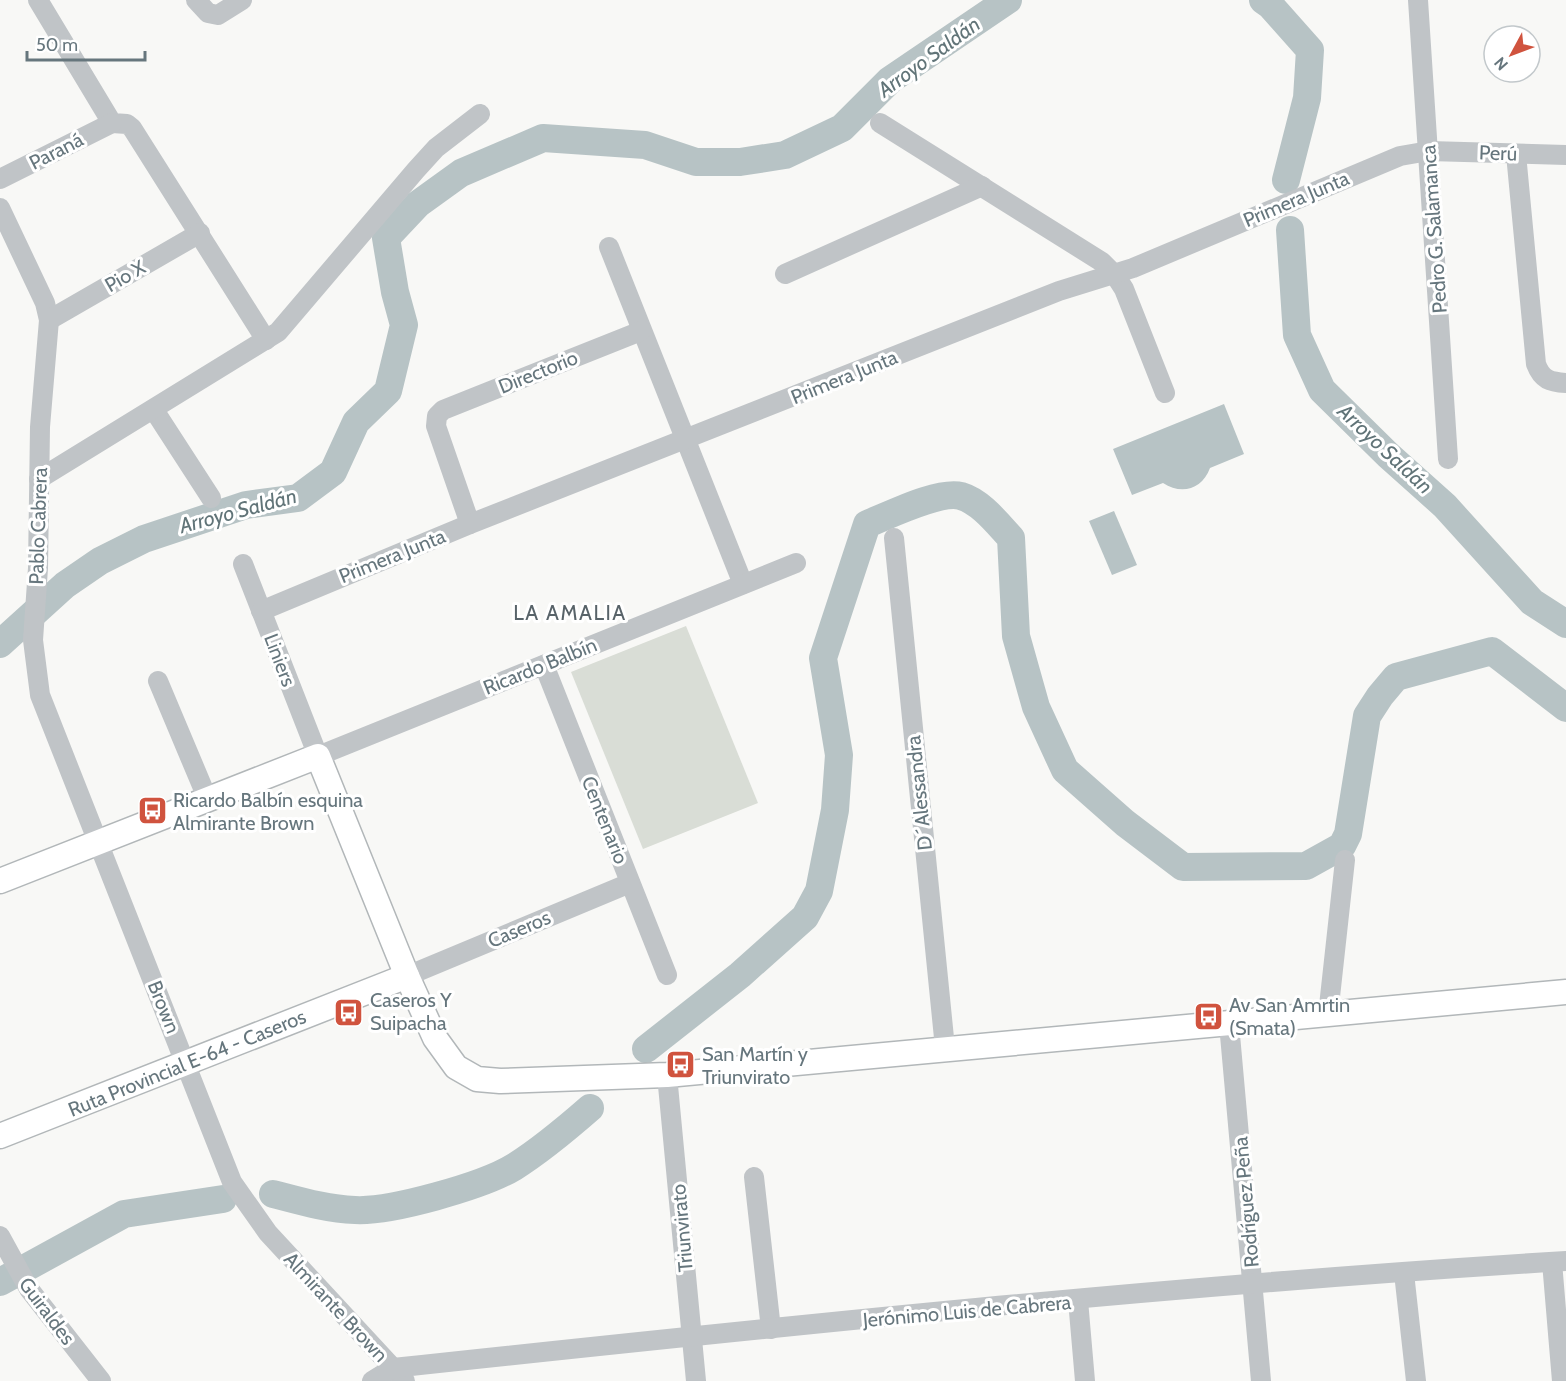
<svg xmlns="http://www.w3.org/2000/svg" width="1566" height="1381" font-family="Cabin,sans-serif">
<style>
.green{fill:#d9ddd6}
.water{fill:#b7c3c5}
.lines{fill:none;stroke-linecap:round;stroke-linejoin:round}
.river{stroke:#b7c3c5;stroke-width:28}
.major-casing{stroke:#b2b7b9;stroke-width:27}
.minor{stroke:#c0c4c7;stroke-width:20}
.major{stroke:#fff;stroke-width:24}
.labels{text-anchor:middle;stroke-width:6;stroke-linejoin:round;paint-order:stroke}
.street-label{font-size:20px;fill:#66767d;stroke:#fff}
.poi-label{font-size:20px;fill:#66767d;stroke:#fff;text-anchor:start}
.water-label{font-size:21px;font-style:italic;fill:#617478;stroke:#fff}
.neighbourhood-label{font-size:21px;letter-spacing:1.5px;fill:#586369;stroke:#fff}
</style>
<rect width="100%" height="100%" fill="#f8f8f6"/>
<!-- green -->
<path class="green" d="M686,626l72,177 -115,46 -72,-177z"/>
<!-- water -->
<g class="water">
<path d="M1224,404l20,50 -34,14c-8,22 -29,27 -47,15l-31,12 -19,-46z"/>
<path d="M1114,511l23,54 -25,10 -23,-54z"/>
</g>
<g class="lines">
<!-- river -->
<g class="river">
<path d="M1263,0l7,5 40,45 -3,48 -21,82"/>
<path d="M1290,230l7,105 25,55 66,65 57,51 87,96 34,22"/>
<path d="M0,644l65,-59 35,-24 44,-22 102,-34 52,-7 35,-26 23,-50 32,-31 16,-66 -9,-33 -9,-54 32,-34 43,-31 82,-35 102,7 51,17h44l45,-7 57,-27 48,-48 118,-80"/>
<path d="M646,1049l94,-74 65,-58 14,-26 16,-81 4,-55 -16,-97 44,-134c21,-8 72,-34 94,-28 20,6 36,27 50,42l5,98 20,71 29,63 60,53 58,44 123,-1 36,-20 6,-12 19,-118 13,-20 16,-19 96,-26 74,57"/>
<path d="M273,1194c27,7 54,15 82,16 35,2 128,-24 159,-43 27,-17 52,-38 76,-59"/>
<path d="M0,1282l124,-68 99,-15"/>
</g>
<defs>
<g id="major">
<path d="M0,881l318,-125 89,220 28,62 21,29 21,12 23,2 167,-6 899,-83"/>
<path d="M0,1136l407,-160"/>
</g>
</defs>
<!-- major casing -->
<use href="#major" class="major-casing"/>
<!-- minor -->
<g class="minor">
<path d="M38,0l74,123 15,1 5,4 134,212"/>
<path d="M196,0l12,13 10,2 24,-15"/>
<path d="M1418,0l30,459"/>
<path d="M880,123l222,139 13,13 9,14 41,104"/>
<path d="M1516,154l20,210c6,16 14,18 30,19"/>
<path d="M0,179l112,-56"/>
<path d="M0,208l45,95 4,17 -9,107 -2,141 -5,72 7,55 192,487 36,51 137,148"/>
<path d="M609,247l134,337"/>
<path d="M785,274l197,-88"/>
<path d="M49,320l151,-87"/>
<path d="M154,410l57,88"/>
<path d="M39,479l239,-147 138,-162 20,-22 44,-34"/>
<path d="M470,524l-34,-98 1,-10 6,-6 198,-79"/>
<path d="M894,538l51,510"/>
<path d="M243,564l75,192 478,-193"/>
<path d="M261,611l209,-87 589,-233 74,-23 267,-112 29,-5 137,4"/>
<path d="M544,665l123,310"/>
<path d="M158,681l50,119"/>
<path d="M407,976l223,-93"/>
<path d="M1328,1015l17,-155"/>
<path d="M1229,1024l32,357"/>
<path d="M667,1075l29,306"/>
<path d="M754,1177l17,152"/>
<path d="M0,1236l29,53 72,92"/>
<path d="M1552,1262l10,119"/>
<path d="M1404,1273l12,108"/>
<path d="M1078,1300l7,81"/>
<path d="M372,1381l21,-13c390,-42 781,-83 1173,-107"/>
</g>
<!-- major -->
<use href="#major" class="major"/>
</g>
<!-- icons -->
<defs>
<symbol id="bus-square" viewBox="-11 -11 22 22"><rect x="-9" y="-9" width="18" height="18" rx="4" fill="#d0533e" stroke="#fff"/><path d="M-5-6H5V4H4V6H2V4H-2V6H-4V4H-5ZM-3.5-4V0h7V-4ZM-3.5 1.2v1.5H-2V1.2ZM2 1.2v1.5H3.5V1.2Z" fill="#fff"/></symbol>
</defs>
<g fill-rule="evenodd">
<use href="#bus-square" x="136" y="794" width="33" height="33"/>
<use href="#bus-square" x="332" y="996" width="33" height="33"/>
<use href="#bus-square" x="1192" y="1000" width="33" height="33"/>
<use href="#bus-square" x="664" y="1048" width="33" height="33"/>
</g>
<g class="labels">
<!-- street labels -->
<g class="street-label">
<text transform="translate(56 151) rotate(-27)" y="7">Paraná</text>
<text transform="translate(1498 153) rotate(2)" y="7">Perú</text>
<text transform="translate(1296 199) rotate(-23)" y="7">Primera Junta</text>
<text transform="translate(1434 229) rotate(-94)" y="7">Pedro G. Salamanca</text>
<text transform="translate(125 276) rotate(-30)" y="7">Pio X</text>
<text transform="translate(538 372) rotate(-22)" y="7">Directorio</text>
<text transform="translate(844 377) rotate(-22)" y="7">Primera Junta</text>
<text transform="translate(38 526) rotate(-88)" y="7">Pablo Cabrera</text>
<text transform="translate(392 556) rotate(-22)" y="7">Primera Junta</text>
<text transform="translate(280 660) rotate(69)" y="7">Liniers</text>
<text transform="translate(540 666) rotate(-22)" y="7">Ricardo Balbín</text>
<text transform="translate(919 793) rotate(-96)" y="7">D´Alessandra</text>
<text transform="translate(605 820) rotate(68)" y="7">Centenario</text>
<text transform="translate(519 929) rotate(-23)" y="7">Caseros</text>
<text transform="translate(164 1007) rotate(68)" y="7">Brown</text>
<text transform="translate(187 1063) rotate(-22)" y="7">Ruta Provincial E-64 - Caseros</text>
<text transform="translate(1246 1202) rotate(-95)" y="7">Rodríguez Peña</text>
<text transform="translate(682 1228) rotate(-95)" y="7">Triunvirato</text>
<text transform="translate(336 1307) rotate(47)" y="7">Almirante Brown</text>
<text transform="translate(47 1311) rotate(53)" y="7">Guiraldes</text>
<text transform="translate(967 1311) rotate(-5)" y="7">Jerónimo Luis de Cabrera</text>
</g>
<!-- poi labels -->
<g class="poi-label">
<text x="173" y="807">Ricardo Balbín esquina<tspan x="173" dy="23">Almirante Brown</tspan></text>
<text x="370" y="1007">Caseros Y<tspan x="370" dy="23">Suipacha</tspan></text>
<text x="1229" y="1012">Av San Amrtin<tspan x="1229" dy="23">(Smata)</tspan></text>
<text x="702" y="1061">San Martín y<tspan x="702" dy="23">Triunvirato</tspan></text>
</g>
<!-- water labels -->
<g class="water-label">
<text transform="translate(929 57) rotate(-36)" y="7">Arroyo Saldán</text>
<text transform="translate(1385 449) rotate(43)" y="7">Arroyo Saldán</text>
<text transform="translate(238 511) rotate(-15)" y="7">Arroyo Saldán</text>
</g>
<!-- neighbourhood labels -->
<g class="neighbourhood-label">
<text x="570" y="620">LA AMALIA</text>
</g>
</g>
<!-- north arrow -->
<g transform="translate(1512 54) rotate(229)"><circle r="28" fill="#ffffff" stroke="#c2c8cb" stroke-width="1.5"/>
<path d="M0-4.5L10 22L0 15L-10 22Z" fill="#d0533e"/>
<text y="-9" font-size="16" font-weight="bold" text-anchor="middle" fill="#66767d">N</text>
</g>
<!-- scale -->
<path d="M27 51v9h118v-9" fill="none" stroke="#66767d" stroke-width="3"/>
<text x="36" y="51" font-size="18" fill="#66767d" stroke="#ffffff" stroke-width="4.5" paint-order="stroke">50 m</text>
</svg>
